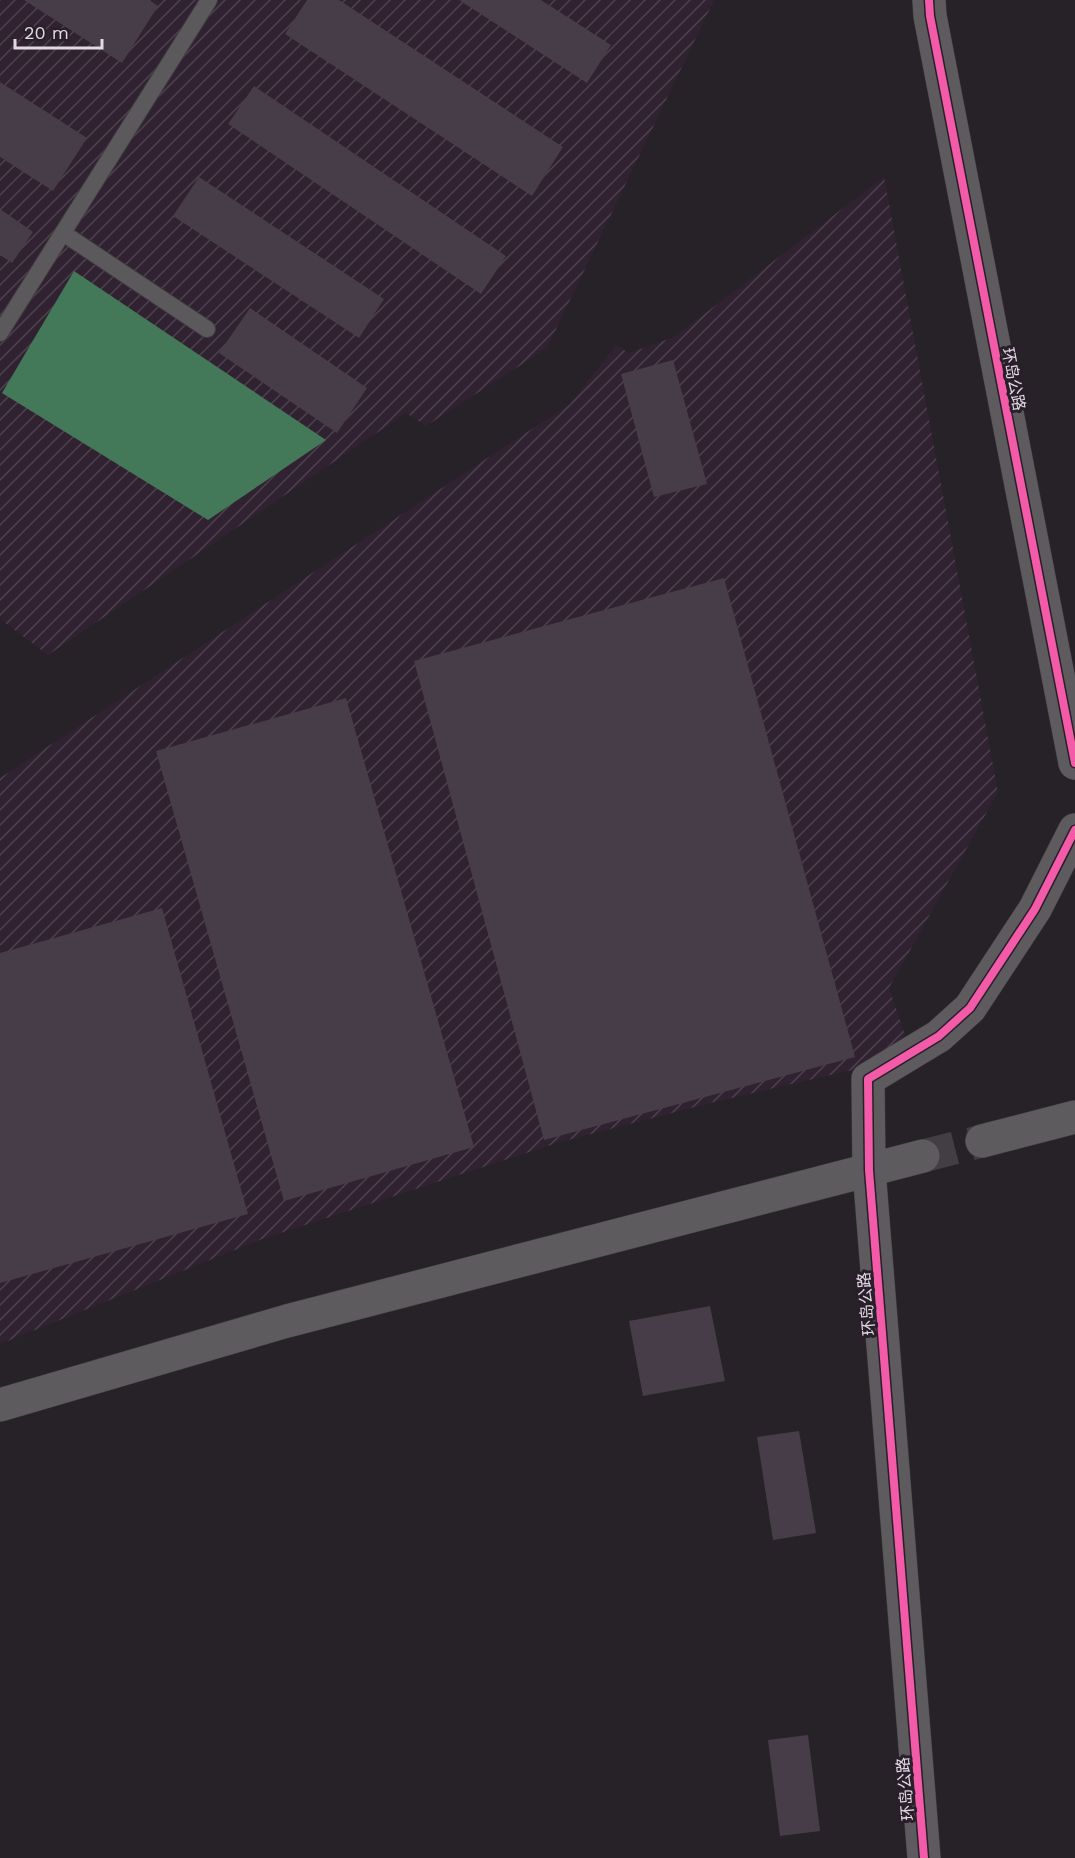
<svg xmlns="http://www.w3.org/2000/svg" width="1075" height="1858" font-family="'Work Sans','Noto Sans SC',sans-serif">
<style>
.industrial{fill:url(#industrial-furrows)}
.water{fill:#437858}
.building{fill:#473d48}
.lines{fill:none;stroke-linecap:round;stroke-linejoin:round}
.secondary-tunnel{stroke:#433e43;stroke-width:33;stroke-dasharray:33 16;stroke-linecap:butt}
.lane-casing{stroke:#403d40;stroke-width:18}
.secondary-casing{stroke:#403d40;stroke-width:34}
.lane{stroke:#5c595c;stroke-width:16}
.secondary{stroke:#5e5b5e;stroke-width:33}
.cycleway-casing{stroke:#291f2a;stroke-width:11}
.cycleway{stroke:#f35aa7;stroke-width:8}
.labels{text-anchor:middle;stroke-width:6;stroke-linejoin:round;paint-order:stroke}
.street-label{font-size:16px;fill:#e1dae2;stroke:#291f2a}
</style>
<defs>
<pattern id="industrial-furrows" width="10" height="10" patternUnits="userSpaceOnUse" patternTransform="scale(1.5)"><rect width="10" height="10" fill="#302231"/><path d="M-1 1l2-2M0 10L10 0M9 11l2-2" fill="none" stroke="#4e424f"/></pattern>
</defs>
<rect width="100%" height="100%" fill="#272227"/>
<!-- industrial -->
<g class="industrial">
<path d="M0,0h714l-167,348 -121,78 -20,-13 -358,242 -48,-36z"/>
<path d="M884,177l114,615 -109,196 20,59 -44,20 -151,35 -154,40 -298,97 -262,105v-566l570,-374 46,-59 13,8 45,-16z"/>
</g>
<!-- water -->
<path class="water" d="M74,271l252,169 -118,80 -206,-127z"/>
<!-- building -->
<g class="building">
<path d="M24,0h125l9,6 -36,57z"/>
<path d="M307,0h32l224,147 -31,49 -247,-162z"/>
<path d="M459,0h82l70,45 -24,38z"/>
<path d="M0,82l87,56 -34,53 -53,-34z"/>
<path d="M254,86l252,170 -25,38 -253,-170z"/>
<path d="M199,177l185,122 -25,39 -186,-122z"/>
<path d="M0,209l33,23 -21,31 -12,-8z"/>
<path d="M250,308l117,80 -30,45 -118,-80z"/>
<path d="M673,360l34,124 -53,13 -33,-123z"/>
<path d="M724,578l131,479 -311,83 -130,-479z"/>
<path d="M346,698l128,449 -190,54 -128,-450z"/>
<path d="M162,908l86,306 -248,69v-330z"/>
<path d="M710,1306l15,75 -82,15 -14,-75z"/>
<path d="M799,1431l17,102 -43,7 -16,-103z"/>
<path d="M808,1735l12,96 -40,5 -12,-96z"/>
</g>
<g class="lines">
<!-- secondary-tunnel -->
<path class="secondary-tunnel" d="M923,1156l59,-15"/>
<defs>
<g id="lane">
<path d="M63,233l144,96"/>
<path d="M0,333l209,-333"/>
</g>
<g id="secondary">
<path d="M929,0l1,16 145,747"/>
<path d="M982,1141l93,-24"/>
<path d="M0,1405l287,-84 636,-165"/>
<path d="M924,1858l-55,-688 -1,-91 71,-43 31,-28 65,-99 40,-79"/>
</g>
</defs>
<!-- lane casing -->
<use href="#lane" class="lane-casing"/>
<!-- secondary casing -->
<use href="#secondary" class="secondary-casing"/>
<!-- lane -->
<use href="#lane" class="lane"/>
<!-- secondary -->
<use href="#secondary" class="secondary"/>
<defs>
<g id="cycleway">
<path d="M929,0l1,16 145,747"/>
<path d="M924,1858l-55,-688 -1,-91 71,-43 31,-28 65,-99 40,-79"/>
</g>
</defs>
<!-- cycleway casing -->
<use href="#cycleway" class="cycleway-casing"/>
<!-- cycleway -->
<use href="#cycleway" class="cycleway"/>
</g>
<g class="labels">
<!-- street labels -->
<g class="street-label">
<text transform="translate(1014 379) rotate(79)" y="6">环岛公路</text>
<text transform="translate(866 1304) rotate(-95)" y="6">环岛公路</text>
<text transform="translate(905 1789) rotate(-95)" y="6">环岛公路</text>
</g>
</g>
<!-- scale -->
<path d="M15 39v9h87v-9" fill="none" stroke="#e1dae2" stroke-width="3"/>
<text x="24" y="39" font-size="18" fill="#e1dae2" stroke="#291f2a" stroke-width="4.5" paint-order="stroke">20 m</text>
</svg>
